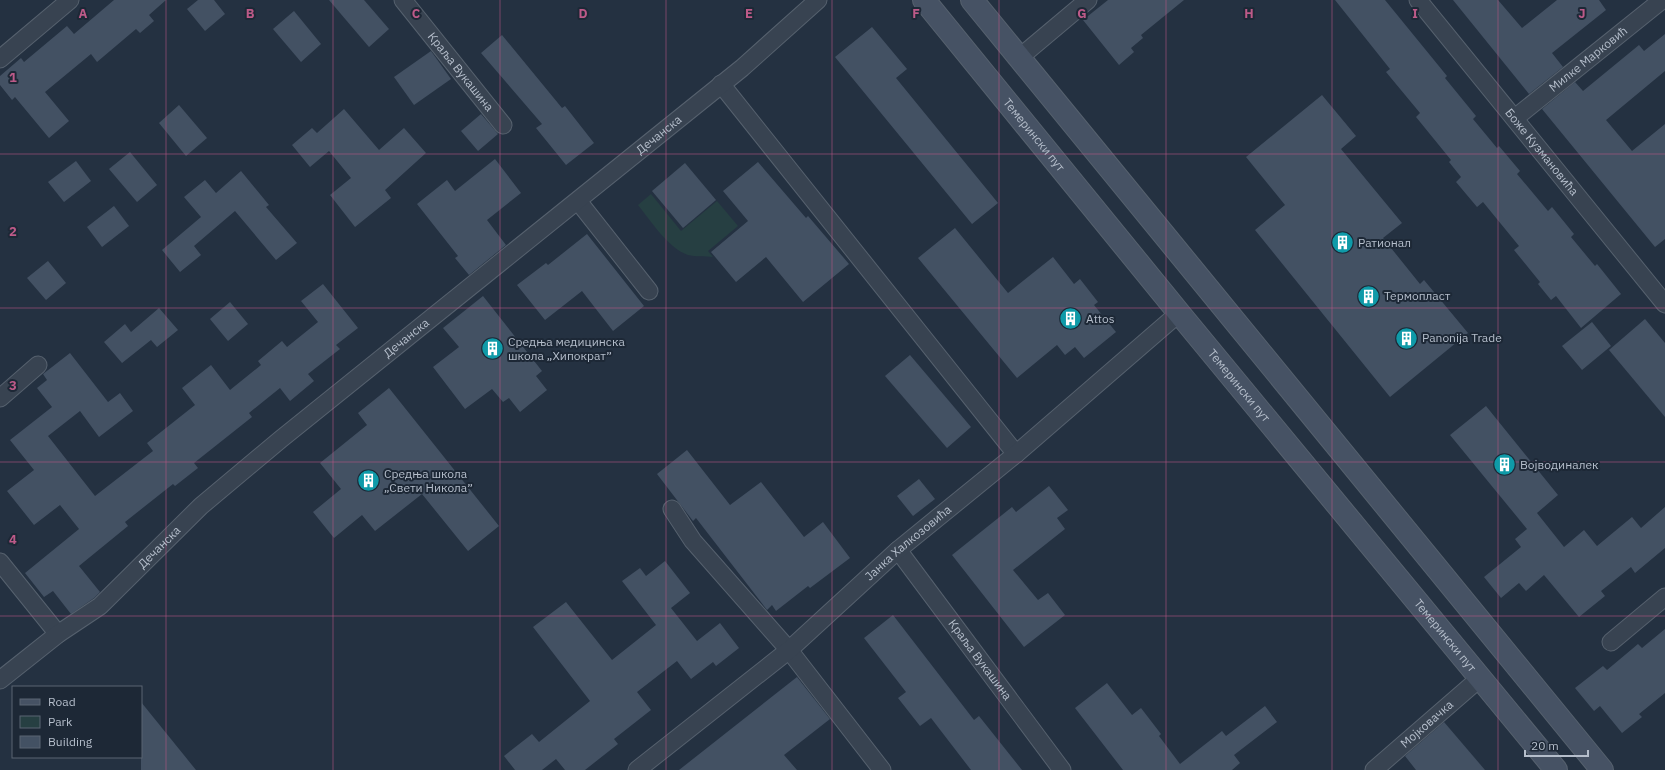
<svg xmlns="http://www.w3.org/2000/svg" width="1665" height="770" font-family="'IBM Plex Sans',sans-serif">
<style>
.green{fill:#263f42}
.building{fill:#435163}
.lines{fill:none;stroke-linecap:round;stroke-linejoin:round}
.minor-casing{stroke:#56616e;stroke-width:19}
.secondary-casing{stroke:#56616e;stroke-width:24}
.minor{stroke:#384351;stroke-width:17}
.secondary{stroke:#465264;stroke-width:22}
.grid{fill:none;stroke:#bd5a88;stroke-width:1;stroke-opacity:0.55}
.labels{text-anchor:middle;stroke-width:4;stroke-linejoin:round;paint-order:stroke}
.street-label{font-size:12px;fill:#b5becb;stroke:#1d2836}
.poi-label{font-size:12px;fill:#b5becb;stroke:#1d2836;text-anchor:start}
.grid-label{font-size:13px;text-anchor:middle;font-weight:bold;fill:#bd5a88;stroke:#1d2836;stroke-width:4;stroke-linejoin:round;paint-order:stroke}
</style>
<rect width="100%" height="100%" fill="#243141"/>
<!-- green -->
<path class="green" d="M651,194l30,37 36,-30 21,25 -30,25 5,6c-8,-1 -18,0 -25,-2 -19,-6 -38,-35 -50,-50z"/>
<!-- building -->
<g class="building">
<path d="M114,0h52l-17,15 5,6 -14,12 -4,-4 -39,33 -6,-8 -46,38 24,29 -20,17 -34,-41 -3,3 -12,-15v-9l21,-18 3,4 43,-36 7,8z"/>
<path d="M198,0h16l11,14 -20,17 -18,-22z"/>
<path d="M329,0h35l25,29 -20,18z"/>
<path d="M1108,0h76l-43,35 2,3 -12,10 3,4 -15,13 -36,-45z"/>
<path d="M1335,0h50l62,76 -2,2 31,38 -3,3 24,29 2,-2 21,25 -3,3 31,37 4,-4 22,27 -3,3 24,29 2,-2 24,30 -40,34 -25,-32 -5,4 -13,-16 2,-2 -26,-32 5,-4 -36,-44 -6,5 -21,-25 5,-5 -12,-15 2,-2 -35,-43 4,-4 -34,-41 4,-3z"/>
<path d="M1453,0h45l24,28 35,-28h42l7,10 -54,43 11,14 -34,27z"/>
<path d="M294,11l27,33 -20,18 -28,-33z"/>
<path d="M872,27l35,42 -11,9 102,125 -26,21 -137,-167z"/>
<path d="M1665,34v37l-59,49 26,31 33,-27v115l-10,8 -113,-138 33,-27 8,9 56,-46 5,6z"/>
<path d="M502,35l60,73 3,-2 29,37 -28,22 -30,-37 6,-4 -61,-71z"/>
<path d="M431,51l20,28 -37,26 -20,-28z"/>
<path d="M1322,95l34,41 -15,13 61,74 -19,15 37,46 4,-4 44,53 -78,64 -135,-167 30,-25 -39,-48z"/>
<path d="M179,105l28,33 -21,18 -27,-33z"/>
<path d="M344,109l35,41 25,-22 22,25 -41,37 6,8 -36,29 -25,-32 21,-17 -22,-27 -19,16 -18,-22 20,-17 5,5z"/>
<path d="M481,114l17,20 -20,17 -17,-20z"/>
<path d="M130,152l27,33 -20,17 -28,-33z"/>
<path d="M495,159l26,34 -34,27 19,25 -37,30 -14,-17 3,-2 -41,-52 30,-24 8,11z"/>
<path d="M76,161l15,20 -27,21 -16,-20z"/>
<path d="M758,162l48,56 2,-2 41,48 -46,38 -37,-45 -30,25 -25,-30 37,-31 -25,-30z"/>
<path d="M685,163l31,37 -33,28 -31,-37z"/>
<path d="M241,171l28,34 -3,2 31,36 -21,17 -41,-49 -41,35 7,9 -21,17 -18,-22 39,-33 -17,-20 21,-17 11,13z"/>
<path d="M114,206l15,20 -27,21 -15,-20z"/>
<path d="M955,228l53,65 45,-36 21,27 6,-5 18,23 -4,3 22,27 -32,26 -9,-11 -10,8 -8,-10 -40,33 -99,-120z"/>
<path d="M587,234l57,72 -31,25 -31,-40 -37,29 -28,-35 29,-22 2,2z"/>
<path d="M48,261l18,22 -20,17 -19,-22z"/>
<path d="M323,284l35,44 -22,17 4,4 -32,25 6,7 -24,20 -10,-13 -31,25 3,4 -58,46 4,5 -23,18 -2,-2 -48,38 3,4 -49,40 21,26 -6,6 -23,16 -18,-23 -9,6 -19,-24 54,-44 -19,-24 -26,20 -27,-34 27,-21 -24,-30 42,-33 -15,-19 10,-8 -4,-6 27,-21 38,49 12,-9 13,18 -34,26 -19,-26 -32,25 47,60 58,-45 -6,-8 48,-38 -13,-17 29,-23 19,25 31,-25 -3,-4 24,-20 5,6 31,-25 -17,-21z"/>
<path d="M483,296l59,75 -6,5 11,14 -27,22 -11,-14 -6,4 -11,-13 -27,20 -32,-42 26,-20 -16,-19z"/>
<path d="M230,302l18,22 -20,17 -18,-22z"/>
<path d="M159,308l19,22 -21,17 -6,-7 -29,23 -18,-21 21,-18 6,8z"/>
<path d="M1645,319l20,24v74l-56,-67z"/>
<path d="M1592,322l19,24 -29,24 -20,-24z"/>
<path d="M910,355l61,72 -24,21 -62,-72z"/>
<path d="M389,388l110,138 -31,25 -46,-57 -47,37 -13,-16 -28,23 -21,-26 28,-23 -21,-26 47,-38 -9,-12z"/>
<path d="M1486,406l72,89 -21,18 27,34 20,-17 13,16 35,-29 9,11 24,-21v41l-30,25 -4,-6 -30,24 4,5 -26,21 -35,-42 -18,16 -7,-8 -18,15 -17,-21 37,-30 -6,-8 12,-10 -77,-94z"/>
<path d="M687,450l43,55 31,-23 43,55 19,-15 27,36 -40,30 -2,-2 -32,25 -4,-6 -5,5 -71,-92 -3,3 -36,-47z"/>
<path d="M919,479l16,20 -22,17 -16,-20z"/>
<path d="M1049,486l19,24 -11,8 8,11 -52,41 25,30 10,-7 17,22 -41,32 -72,-92 60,-48 4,5z"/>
<path d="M665,561l25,32 -19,15 26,33 23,-18 19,25 -23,18 -3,-4 -22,17 -14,-18 -40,31 14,18 -37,29 4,5 -33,26h-20l-9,-11 -14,11h-27l-11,-14 28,-22 7,8 51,-41 -57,-74 33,-25 46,58 44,-35 -34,-44 18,-13 6,8z"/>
<path d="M893,615l81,105 5,-4 43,54h-51l-40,-52 -11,8 -22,-28 8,-6 -42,-54z"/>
<path d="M1665,629v64l-26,21 3,3 -20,16 -22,-27 -6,5 -19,-23 28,-22 4,4 31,-26 4,4z"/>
<path d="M797,677l33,42 -46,36 13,15h-118z"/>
<path d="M1107,683l25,32 9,-7 20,26 -2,2 21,28 42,-33 4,5 39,-30 12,16 -43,33 6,8 -8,7h-109l-48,-62z"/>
<path d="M141,702l55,68h-55z"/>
<path d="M1444,722l41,48h-69l-11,-14z"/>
</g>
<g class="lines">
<defs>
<g id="minor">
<path id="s1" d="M403,0l100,125"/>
<path id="s2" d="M1418,0l247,304"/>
<path d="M1019,58l69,-58"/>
<path d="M0,59l70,-59"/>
<path d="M721,84l295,370"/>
<path id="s3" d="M1515,118l147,-118"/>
<path d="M578,201l71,90"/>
<path d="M0,398l38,-33"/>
<path d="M672,509l21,32 96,109 93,120"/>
<path id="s4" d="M898,550l164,220"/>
<path d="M0,562l58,72"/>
<path d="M1611,642l54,-45"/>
<path id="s5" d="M0,680l58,-46 42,-28 101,-100 80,-67 461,-371 76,-68"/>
<path id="s6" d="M637,770l152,-120 109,-100 118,-96 163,-141"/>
<path id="s7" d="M1374,770l106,-92"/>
</g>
<g id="secondary">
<path id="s8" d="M924,0l255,313 377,457"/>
<path d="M972,0l630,770"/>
</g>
</defs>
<!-- minor casing -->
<use href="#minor" class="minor-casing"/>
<!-- secondary casing -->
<use href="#secondary" class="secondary-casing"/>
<!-- minor -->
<use href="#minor" class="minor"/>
<!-- secondary -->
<use href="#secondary" class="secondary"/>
</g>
<!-- grid -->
<path class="grid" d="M166,0v770M333,0v770M500,0v770M666,0v770M832,0v770M999,0v770M1166,0v770M1332,0v770M1498,0v770M0,154h1665M0,308h1665M0,462h1665M0,616h1665"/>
<!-- icons -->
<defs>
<symbol id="building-disc" viewBox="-11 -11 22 22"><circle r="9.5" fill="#0f9aa8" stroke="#1d2836"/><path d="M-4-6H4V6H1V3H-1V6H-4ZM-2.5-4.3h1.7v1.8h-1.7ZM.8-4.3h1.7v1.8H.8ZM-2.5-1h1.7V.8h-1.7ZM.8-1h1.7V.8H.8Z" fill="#fff"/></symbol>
</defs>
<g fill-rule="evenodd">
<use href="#building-disc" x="1330" y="230" width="25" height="25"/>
<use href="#building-disc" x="1356" y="284" width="25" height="25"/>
<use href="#building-disc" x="1058" y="306" width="25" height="25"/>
<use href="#building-disc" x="1394" y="326" width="25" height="25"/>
<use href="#building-disc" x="480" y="336" width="25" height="25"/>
<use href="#building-disc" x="1492" y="452" width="25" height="25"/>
<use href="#building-disc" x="356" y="468" width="25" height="25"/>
</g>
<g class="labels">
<!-- street labels -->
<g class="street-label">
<text dy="4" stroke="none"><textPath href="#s3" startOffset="94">Милке Марковић</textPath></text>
<text dy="4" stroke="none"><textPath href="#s1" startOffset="92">Краља Вукашина</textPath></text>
<text dy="4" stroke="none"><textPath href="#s5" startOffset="856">Дечанска</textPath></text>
<text dy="4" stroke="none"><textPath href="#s8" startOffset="174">Темерински пут</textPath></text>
<text dy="4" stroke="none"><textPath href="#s2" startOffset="196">Боже Кузмановића</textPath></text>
<text dy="4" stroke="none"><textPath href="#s5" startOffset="532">Дечанска</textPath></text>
<text dy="4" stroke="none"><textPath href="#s8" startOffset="498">Темерински пут</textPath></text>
<text dy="4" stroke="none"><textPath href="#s6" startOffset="354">Јанка Халкозовића</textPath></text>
<text dy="4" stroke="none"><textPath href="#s5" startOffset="208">Дечанска</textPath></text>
<text dy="4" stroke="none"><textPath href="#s8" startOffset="822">Темерински пут</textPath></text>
<text dy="4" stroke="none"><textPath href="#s4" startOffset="137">Краља Вукашина</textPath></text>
<text dy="4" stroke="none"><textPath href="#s7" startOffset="70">Мојковачка</textPath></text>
</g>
<!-- poi labels -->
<g class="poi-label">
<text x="1358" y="247">Ратионал</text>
<text x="1384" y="300">Термопласт</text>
<text x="1086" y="323">Attos</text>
<text x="1422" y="342">Panonija Trade</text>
<text x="508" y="346">Средња медицинска<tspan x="508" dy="14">школа „Хипократ”</tspan></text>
<text x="1520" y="469">Војводиналек</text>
<text x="384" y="478">Средња школа<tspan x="384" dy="14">„Свети Никола”</tspan></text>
</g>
</g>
<g class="grid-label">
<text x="83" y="18">A</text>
<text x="250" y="18">B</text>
<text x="416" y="18">C</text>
<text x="583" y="18">D</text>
<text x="749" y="18">E</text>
<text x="916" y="18">F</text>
<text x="1082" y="18">G</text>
<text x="1249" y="18">H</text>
<text x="1415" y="18">I</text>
<text x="1582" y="18">J</text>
<text x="13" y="82">1</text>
<text x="13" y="236">2</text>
<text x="13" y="390">3</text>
<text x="13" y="544">4</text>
</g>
<!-- legend -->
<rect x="12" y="686" width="130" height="72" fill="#1d2836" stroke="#5a6472"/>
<rect x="20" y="699" width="20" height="6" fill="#465264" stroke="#5a6472"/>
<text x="48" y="706" font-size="12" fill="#b5becb">Road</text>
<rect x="20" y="716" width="20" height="12" fill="#263f42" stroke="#5a6472"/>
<text x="48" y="726" font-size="12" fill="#b5becb">Park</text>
<rect x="20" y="736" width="20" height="12" fill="#435163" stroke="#5a6472"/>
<text x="48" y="746" font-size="12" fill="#b5becb">Building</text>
<!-- scale -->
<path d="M1525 750v6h63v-6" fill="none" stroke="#b5becb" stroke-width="2"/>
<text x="1531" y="750" font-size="12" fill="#b5becb" stroke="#1d2836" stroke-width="3" paint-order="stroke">20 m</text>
</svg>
